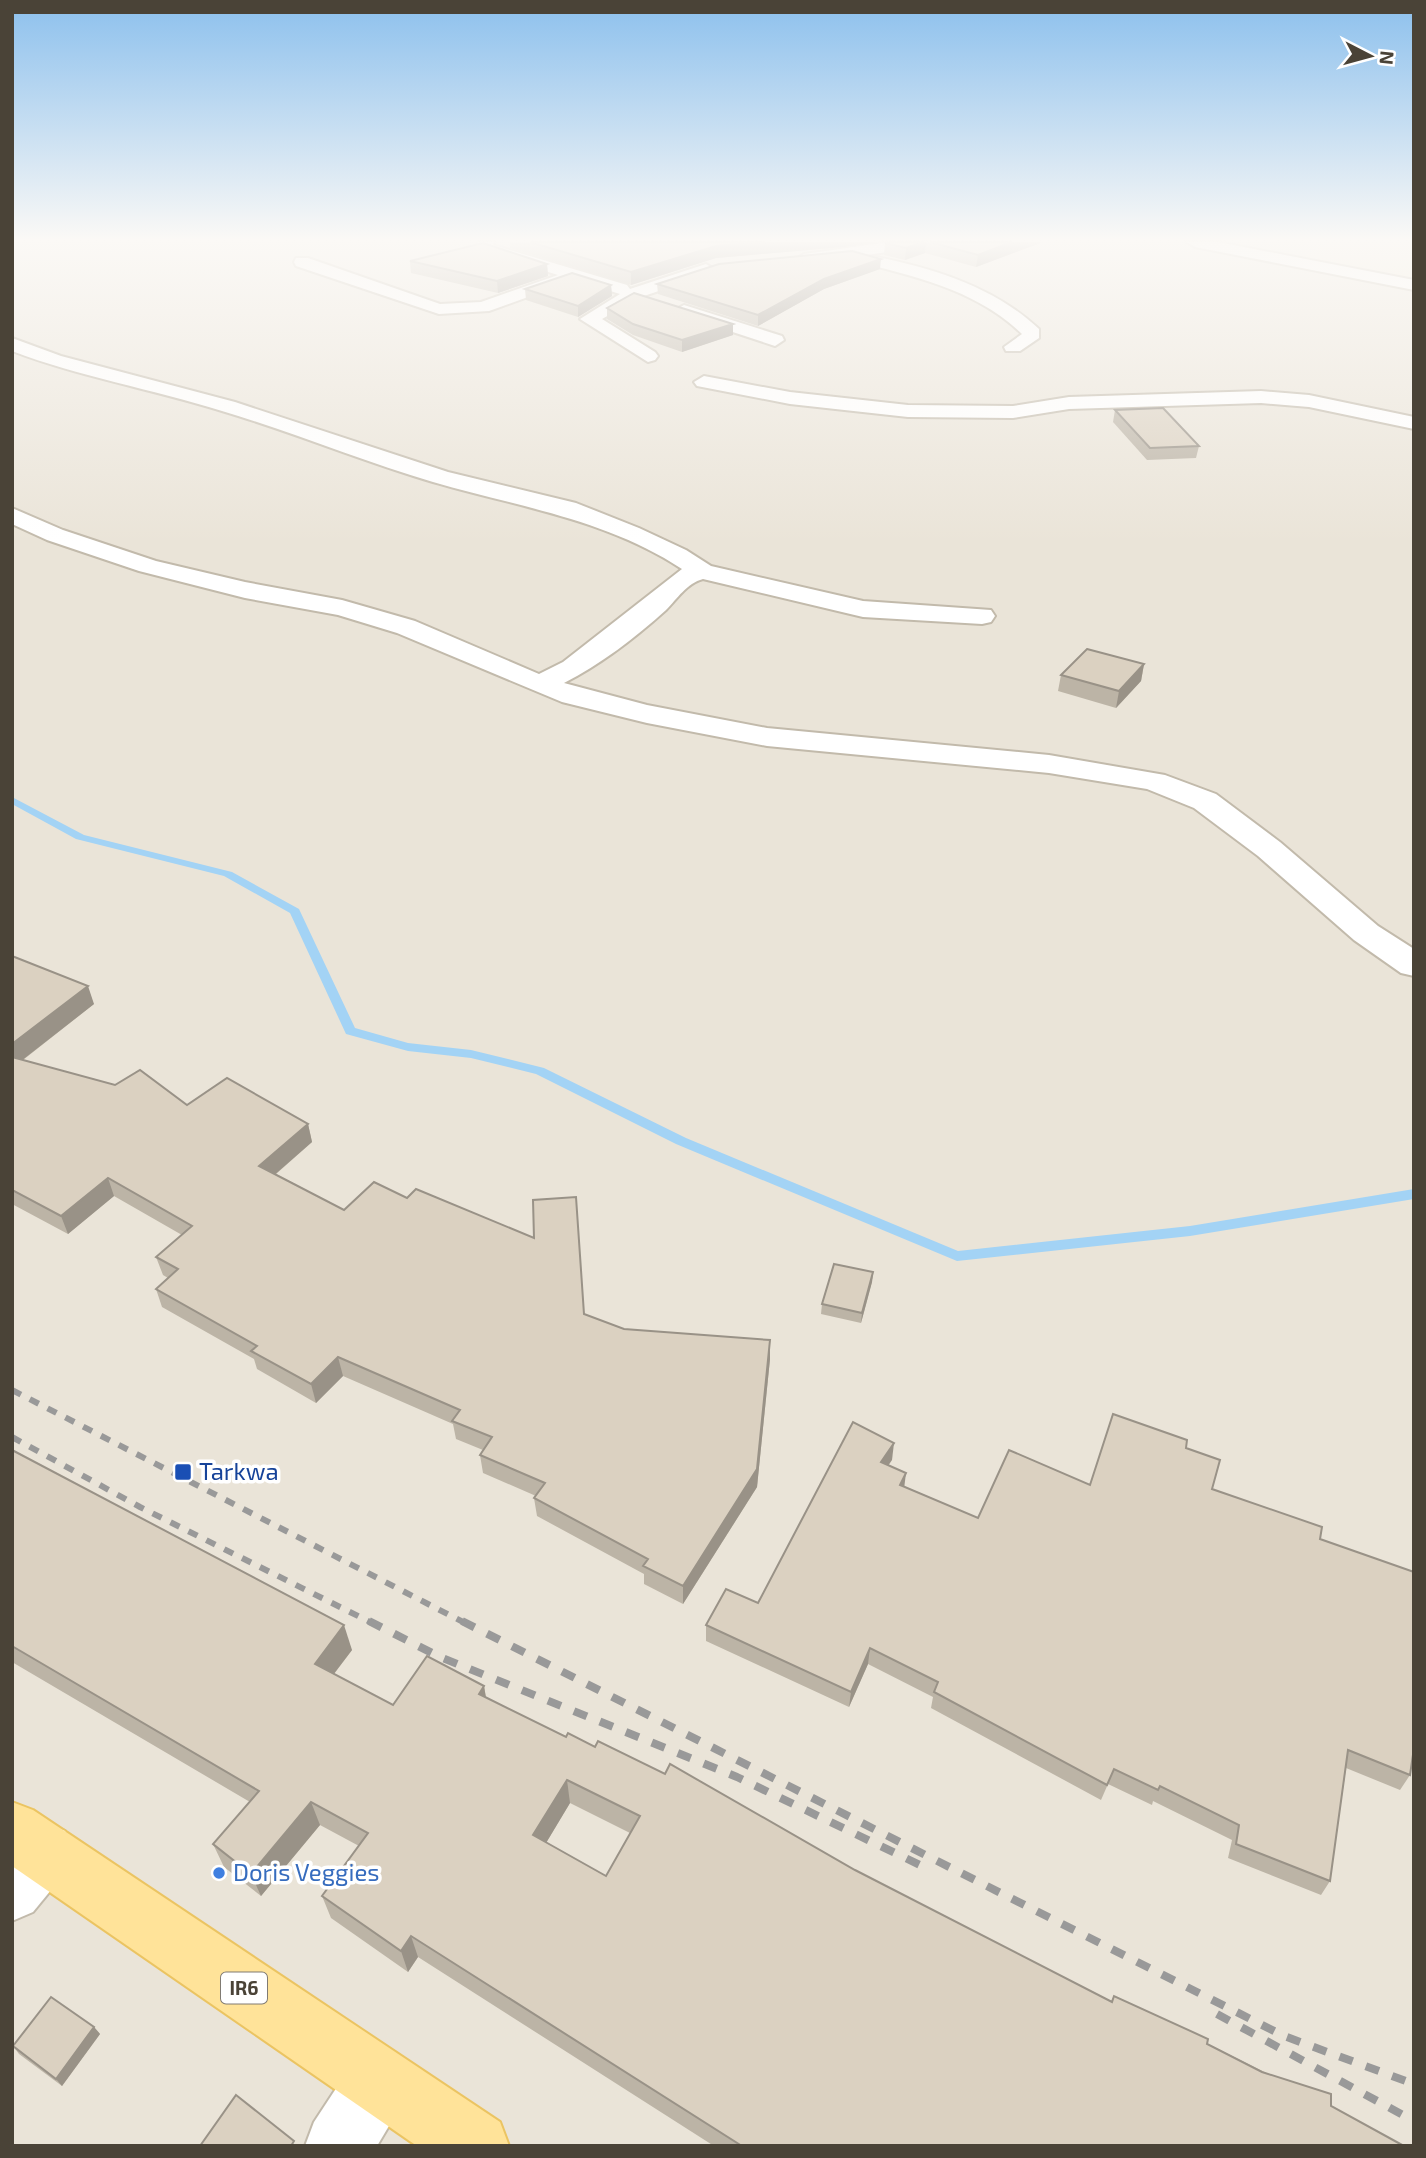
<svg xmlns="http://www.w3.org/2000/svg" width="1426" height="2158" font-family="'Exo 2',sans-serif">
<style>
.residential{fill:#eae4d8}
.education{fill:#efe8d3}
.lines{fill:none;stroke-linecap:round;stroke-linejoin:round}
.stream{fill:#a3d3f5;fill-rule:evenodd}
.minor-casing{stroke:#c2baab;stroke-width:4}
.major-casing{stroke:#ebc462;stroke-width:4}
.minor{fill:#fff;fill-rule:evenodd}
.major{fill:#ffe399;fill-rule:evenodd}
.rail-far1{stroke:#999;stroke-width:6;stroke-dasharray:10 10;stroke-linecap:butt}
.rail{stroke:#999;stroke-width:8;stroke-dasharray:14 14;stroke-linecap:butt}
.wall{fill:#bcb4a6;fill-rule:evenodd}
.shaded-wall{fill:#999287}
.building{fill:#dbd1c1;stroke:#999287;stroke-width:2;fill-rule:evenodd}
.transit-dot{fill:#1a4fb4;stroke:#fff;stroke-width:2.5}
.shop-dot{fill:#3f7fe0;stroke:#fff;stroke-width:2.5}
.labels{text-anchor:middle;stroke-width:7;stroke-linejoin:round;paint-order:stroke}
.shield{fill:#fff;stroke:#807b73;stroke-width:2}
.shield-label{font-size:19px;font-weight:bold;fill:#4a4337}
.near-transit-label{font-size:24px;fill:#164399;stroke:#fff;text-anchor:start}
.near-shop-label{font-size:24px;fill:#366cbe;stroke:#fff;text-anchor:start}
</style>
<rect width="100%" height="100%" fill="#f6f2ea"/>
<!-- residential -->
<rect class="residential" x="12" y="242" width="1402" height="1904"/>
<!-- education -->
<path class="education" d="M1329,242h85v38l-114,-22z"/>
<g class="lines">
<!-- stream -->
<path class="stream" d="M12,797l72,38 148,37 67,37 56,119 53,15 63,7 73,18 142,70 272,113 232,-25 224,-37v10l-224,37 -233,25 -281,-117 -140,-70 -65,-16 -63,-7 -62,-17 -56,-121 -66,-37 -148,-37 -64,-35z"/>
<defs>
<g id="minor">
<path d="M478,242h16l-1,3 134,40 3,4 76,-25 8,5 -2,4 -71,24 -39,22 53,33 3,4 -3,4 -7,2 -68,-43 40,-25 -45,-14 -86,31 -50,3 -143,-48 -2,-4 2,-4h12l132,46 41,-2 77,-27 -80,-25z"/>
<path d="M889,242h39l-8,5 -53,8c62,12 125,30 172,74v9l-19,13h-14l-2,-4 18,-13c-45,-44 -108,-58 -168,-73l-1,-4 -49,7 -8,-5 8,-5z"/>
<path d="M1187,242h31l196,38v10l-219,-43z"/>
<path d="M684,305l98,31 2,4 -9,6 -97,-32 -3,-4z"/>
<path d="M12,338l49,18 174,46 213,70 128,31 63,25 47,22 25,16 152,35 128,9 4,6 -4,6 -9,2 -119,-7 -160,-38c-16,4 -26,20 -37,31 -30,27 -66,55 -102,73l83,22 120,23 282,27 116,20 51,19 64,48 98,84 36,23v27l-13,-3 -47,-33 -96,-84 -64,-48 -47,-19 -98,-16 -282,-27 -120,-23 -85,-21 -165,-69 -59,-18 -93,-17 -106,-27 -92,-31 -35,-16v-16l51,22 93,31 89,21 97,18 73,21 124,53 24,-12 119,-93c-76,-50 -163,-62 -249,-87 -71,-21 -140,-50 -211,-71 -70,-22 -142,-34 -210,-60z"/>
<path d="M704,376l86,16 118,13 105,1 56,-9 192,-6 48,4 105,22v12l-105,-22 -48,-4 -192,6 -56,9 -105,-1 -118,-13 -93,-18 -3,-4z"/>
<path d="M44,1822l21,9 9,21 -9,21 -32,39 -21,9v-77l11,-13z"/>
<path d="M379,2048l23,10 10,23 -10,23 -25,42h-72l9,-24 42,-64z"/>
</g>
<path id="major" d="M12,1802l21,8 467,312 9,24h-92l-405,-280z"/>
</defs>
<!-- minor casing -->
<use href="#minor" class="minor-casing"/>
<!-- major casing -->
<use href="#major" class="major-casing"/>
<!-- minor -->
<use href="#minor" class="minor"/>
<!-- major -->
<use href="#major" class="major"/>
<!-- rail-far1 -->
<g class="rail-far1">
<path d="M12,1390l453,233"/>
<path d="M12,1437l128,70 232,116"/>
</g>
<!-- rail -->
<g class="rail">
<path d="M369,1621l71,36 297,120 183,88"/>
<path d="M462,1621l822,415 130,48"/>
<path d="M1217,2014l197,107"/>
</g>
</g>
<!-- wall -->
<g class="wall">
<path d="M510,242h368l-35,5 -127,11 -85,27 -121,-37z"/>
<path d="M893,242h150l-67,25 -51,-14 -20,7 -21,-5 1,-12z"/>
<path d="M410,261l137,3 1,12 -50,17 -87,-20z"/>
<path d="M880,269l-56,20 -66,37 -100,-32 -1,-10z"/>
<path d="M611,285l1,11 -34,21 -52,-17 -1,-11z"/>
<path d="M607,308l126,16v11l-51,17 -49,-17 -26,-16z"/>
<path d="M1115,410l84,36 -3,12 -49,2 -34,-38z"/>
<path d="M1144,664l-3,17 -25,27 -58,-17 3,-16z"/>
<path d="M12,956l82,48 -71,56 164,45 121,19 4,18 -36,32 68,36 240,104 40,15 146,11v19l-13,128 -74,117 -39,-20v-10l-107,-58 -3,-18 2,-2 -53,-23 -3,-18 3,-5 -27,-11 -3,-15 -110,-48 -27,27 -59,-34 -3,-10 -92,-52 -6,-18 12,-11 -5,-3 -7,-18 26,-22 -68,-39 -46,38 -56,-30z"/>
<path d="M873,1272l-1,10 -11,41 -40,-9 1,-10z"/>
<path d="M1186,1448l26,41 108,50 90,236 -10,15 -54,-22 -16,113 -9,14 -93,-37 4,-18 -79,-39 -1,4 -44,-21 -7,16 -170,-92 2,-11 -65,-33 -19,43 -143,-66v-16l52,-22 134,-143 -4,5 16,21 74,32 112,-33z"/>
<path d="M12,1450l340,200 -18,24 59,31 91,-19 2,12 80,39 29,10 260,123 256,131 3,-5 217,110 73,40h-690l-296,-189 -10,15 -77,-54 -9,-22 37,-50 -39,-21 -59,71 -37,-29 -11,-23 37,-42 -238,-140zM570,1803l60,30 -24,43 -60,-33z"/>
<path d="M94,2027l6,7 -38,52 -43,-32 -6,-8z"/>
</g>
<!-- shaded-wall -->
<g class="shaded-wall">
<path d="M765,242h113l-35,5 -127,11 -85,27v-13l85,-26z"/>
<path d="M923,242h3l-1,11 -20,7 1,-12z"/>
<path d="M1012,242h31l-67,25 2,-12z"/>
<path d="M881,259l-1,10 -56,20 -66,37v-11l66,-36z"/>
<path d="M547,264l1,12 -50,17 -1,-12z"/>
<path d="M611,285l1,11 -34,21v-11z"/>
<path d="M733,324v11l-51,17v-12z"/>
<path d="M1144,664l-3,17 -25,27 3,-17z"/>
<path d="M88,986l6,18 -82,64v-24z"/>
<path d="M308,1124l4,18 -48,42 -5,-18z"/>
<path d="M108,1178l6,18 -46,38 -7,-18z"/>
<path d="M873,1272l-1,10 -11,41 1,-10z"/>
<path d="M770,1340v19l-13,128 -74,117v-18z"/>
<path d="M338,1357l5,19 -27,27 -5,-19z"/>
<path d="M894,1443l-2,17 -13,19 2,-17z"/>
<path d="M906,1473l-2,16 -4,-4z"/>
<path d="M344,1625l8,25 -29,38 -8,-24z"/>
<path d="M870,1648l-2,16 -19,43 2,-15z"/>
<path d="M484,1686l4,24 -9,-16z"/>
<path d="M567,1780l3,23 -33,55 -4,-23z"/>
<path d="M311,1802l9,23 -59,71 -10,-22z"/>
<path d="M411,1936l7,21 -10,15 -7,-21z"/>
<path d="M94,2027l6,7 -38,52 -6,-7z"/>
</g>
<!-- building -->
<g class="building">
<path d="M530,242h235l-49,4 -85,26z"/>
<path d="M893,242h30l-17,6 -21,-5z"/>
<path d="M930,242h82l-34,13z"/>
<path d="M483,243l64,21 -50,17 -87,-20z"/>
<path d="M852,251l29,8 -57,20 -66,36 -101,-31 62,-20z"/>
<path d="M572,273l39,12 -33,21 -53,-17z"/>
<path d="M634,293l99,31 -51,16 -49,-16 -26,-16z"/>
<path d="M1163,408l36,38 -49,2 -35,-38z"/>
<path d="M1087,649l57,15 -25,27 -58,-16z"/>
<path d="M12,956l76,30 -76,58z"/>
<path d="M12,1057l103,28 25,-15 47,35 40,-27 81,46 -49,42 85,44 30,-28 33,16 9,-9 118,49 -1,-38 43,-3 8,117 40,15 146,11 -13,129 -74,117 -40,-20 5,-7 -114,-61 11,-15 -65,-28 12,-18 -40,-16 8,-11 -122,-53 -27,27 -60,-33 6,-5 -101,-57 22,-20 -22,-12 36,-31 -84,-48 -47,38 -49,-26z"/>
<path d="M834,1264l39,8 -11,41 -40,-9z"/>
<path d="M1113,1414l74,26 -1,8 34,12 -8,29 110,38 -2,12 94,33v176l-4,27 -62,-25 -18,131 -94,-37 3,-19 -79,-39 -2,4 -44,-21 -7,16 -173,-93 4,-10 -68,-34 -19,44 -145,-67 20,-36 32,14 95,-181 41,21 -13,19 25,11 -6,12 78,33 31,-68 81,35z"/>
<path d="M12,1450l332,175 -29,39 78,41 34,-49 57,30 -5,8 87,43 2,-4 27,14 3,-6 67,33 5,-10 185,106 257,132 2,-6 94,43 -1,5 55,28 69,22v12l73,40h-662l-331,-210 -10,15 -79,-55 46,-63 -57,-31 -60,72 -38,-30 46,-53 -247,-145zM567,1780l73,36 -34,60 -73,-41z"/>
<path d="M51,1997l43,30 -38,52 -43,-33z"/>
<path d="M236,2095l58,46 -3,5h-91z"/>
</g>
<!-- sky -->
<linearGradient id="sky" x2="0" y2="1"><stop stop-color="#8cc0ed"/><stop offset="0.44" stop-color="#fbf9f6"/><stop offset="1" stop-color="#fbf9f6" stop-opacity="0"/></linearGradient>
<rect width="1426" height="544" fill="url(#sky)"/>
<!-- markers -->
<rect class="transit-dot" x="174" y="1463" width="18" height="18" rx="3.5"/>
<circle class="shop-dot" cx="219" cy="1873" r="7"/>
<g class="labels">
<!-- shield labels -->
<rect class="shield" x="221" y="1972.5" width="46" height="31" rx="5"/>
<g class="shield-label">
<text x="244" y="1995">IR6</text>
</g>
<!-- near-transit labels -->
<g class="near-transit-label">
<text x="199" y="1480">Tarkwa</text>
</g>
<!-- near-shop labels -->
<g class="near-shop-label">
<text x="233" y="1881">Doris Veggies</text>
</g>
</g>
<!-- border -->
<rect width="1426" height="2158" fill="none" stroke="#4a4337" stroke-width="28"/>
<!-- north arrow -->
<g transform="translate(1370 56) rotate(96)" stroke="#ffffff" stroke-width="5" paint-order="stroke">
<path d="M0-5L12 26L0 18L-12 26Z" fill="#4a4337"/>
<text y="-10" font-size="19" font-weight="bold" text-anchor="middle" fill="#4a4337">N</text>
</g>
</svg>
